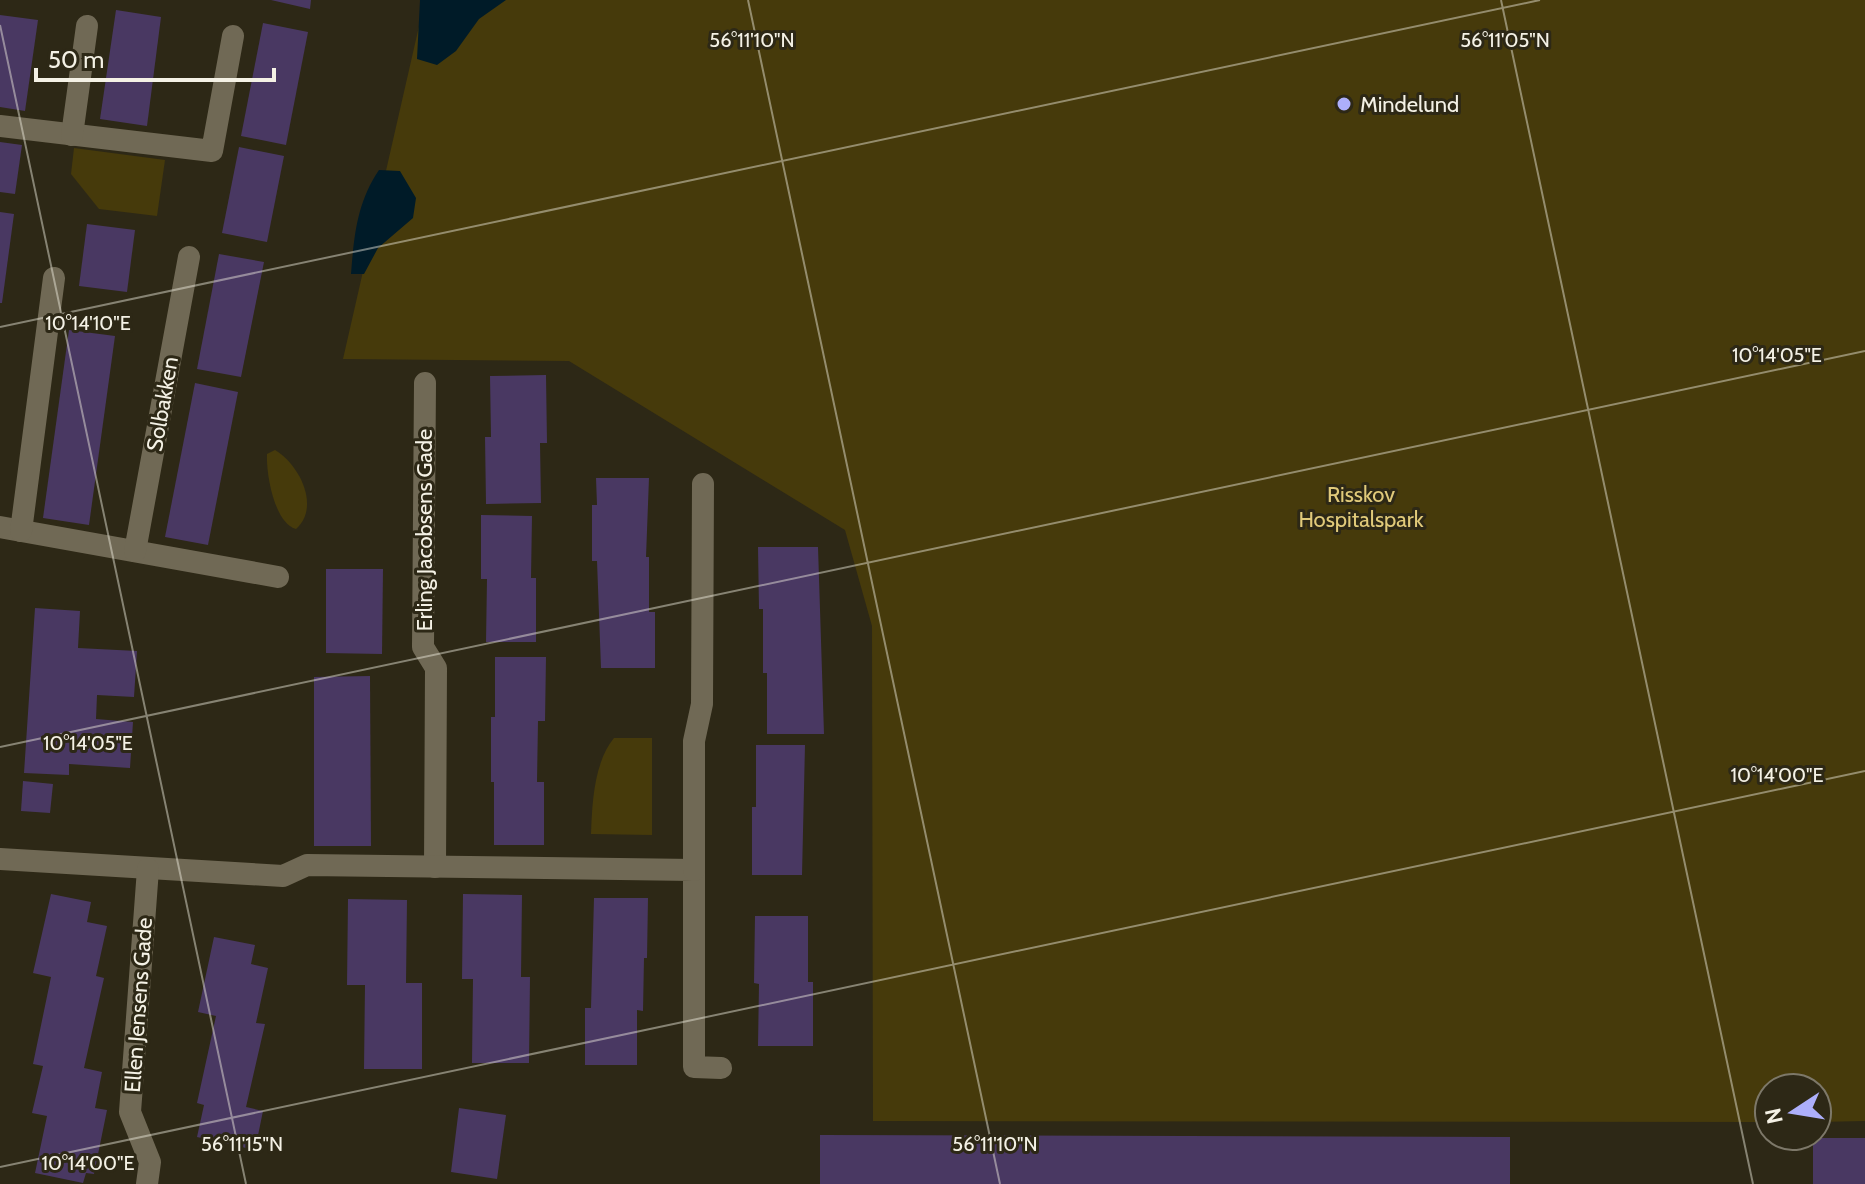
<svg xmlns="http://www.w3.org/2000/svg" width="1865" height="1184" font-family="Cabin,sans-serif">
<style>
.green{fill:#463a0b}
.water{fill:#001b28}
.building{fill:#493862}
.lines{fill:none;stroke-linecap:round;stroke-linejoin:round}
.minor{stroke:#706955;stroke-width:22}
.ticks{fill:none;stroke:#f4f1e5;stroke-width:2;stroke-opacity:0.45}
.poi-dot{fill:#adaffb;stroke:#2d2816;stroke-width:3}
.labels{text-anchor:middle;stroke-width:6;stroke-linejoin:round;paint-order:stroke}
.poi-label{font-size:22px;fill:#f4f1e5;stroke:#2d2816;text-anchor:start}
.street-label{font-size:22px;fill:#f4f1e5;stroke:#2d2816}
.park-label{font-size:22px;fill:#e1ca7a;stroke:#2d2816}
.ticks-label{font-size:20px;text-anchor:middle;fill:#f4f1e5;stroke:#2d2816;stroke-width:6;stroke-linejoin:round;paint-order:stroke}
</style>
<rect width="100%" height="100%" fill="#2d2816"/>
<!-- green -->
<g class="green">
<path d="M425,0h1440v1121l-48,1v-34h-48v34l-896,-1 -1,-495 -27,-96 -276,-169 -226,-2z"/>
<path d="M74,148l91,12 -8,56 -58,-7 -28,-35z"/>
<path d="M275,450c24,14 46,57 21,79 -22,-6 -30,-56 -29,-75z"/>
<path d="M614,738h38v97l-61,-1c1,-30 3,-72 23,-96z"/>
</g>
<!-- water -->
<g class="water">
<path d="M420,0h86l-27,19 -23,32 -19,14 -20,-6z"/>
<path d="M379,170l21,1 16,27 -3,20 -35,30 -14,26h-13c3,-38 6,-72 28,-104z"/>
</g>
<!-- building -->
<g class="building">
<path d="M271,0h40l-1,9z"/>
<path d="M116,10l45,7 -14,109 -47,-7z"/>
<path d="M0,15l38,5 -13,91 -25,-4z"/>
<path d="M263,23l45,9 -22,113 -45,-9z"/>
<path d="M0,142l22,3 -7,49 -15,-2z"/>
<path d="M239,147l45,9 -17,86 -45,-9z"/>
<path d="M0,212l14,2 -12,89h-2z"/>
<path d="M87,224l48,6 -8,62 -48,-6z"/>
<path d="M219,254l45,8 -23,115 -44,-8z"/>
<path d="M69,330l46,6 -26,189 -46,-7z"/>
<path d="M546,375l1,68h-7l1,60 -55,1 -1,-67h6l-1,-61z"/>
<path d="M195,383l43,9 -30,153 -43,-8z"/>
<path d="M596,478h53l-3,79h3v55h6v56h-54l-4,-107h-5v-56h5z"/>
<path d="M481,515l51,1 -1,62h5v64h-50l1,-63h-6z"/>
<path d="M758,547h60l6,187h-57v-61h-4v-64h-4z"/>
<path d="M326,569h57l-1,85 -56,-1z"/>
<path d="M35,608l45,3 -2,37 59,3 -3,46 -37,-2 -1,24 37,3 -3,46 -61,-4v11l-45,-2z"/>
<path d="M495,657h51l-1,64h-7l-1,61h7v63h-50v-63h-3v-65h4z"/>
<path d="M370,676l1,170h-57v-169z"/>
<path d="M756,745h49l-3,130h-50v-68h4z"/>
<path d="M23,781l30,3 -3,29 -29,-2z"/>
<path d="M51,894l40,8 -4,20 20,4 -11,50 8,2 -20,90 18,4 -7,36 12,2 -13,64 -8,-1 -3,10 -48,-10 12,-57 -15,-3 11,-47 -10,-2 18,-87 -18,-4z"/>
<path d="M463,894l59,1 -1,82h9l-1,86h-57l1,-84h-11z"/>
<path d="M594,898h54l-1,60h-3l-1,53 -6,-1v55h-52v-57h6z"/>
<path d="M348,899l59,1 -1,83h16v86h-58l1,-84h-18z"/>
<path d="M755,916h53v66h5v64h-55l1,-62 -5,-1z"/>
<path d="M214,937l41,8 -4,19 17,4 -12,55 9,1 -19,83 17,4 -8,39 -58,-13 7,-32 -7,-2 19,-87 -18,-4z"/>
<path d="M459,1108l47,7 -9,64 -46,-7z"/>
<path d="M820,1135l690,2v47h-690z"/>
<rect x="1813" y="1138" width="52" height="46"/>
</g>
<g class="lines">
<!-- minor -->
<g class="minor">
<path d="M0,126l212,25 21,-115"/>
<path d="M72,135l15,-109"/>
<path d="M425,383l-2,264 13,21 -1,199"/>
<path d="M0,527l278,50"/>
<path d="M21,531l33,-253"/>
<path d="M135,551l54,-294"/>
<path d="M0,859l283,17 24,-11 387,5v197l27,1"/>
<path d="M694,870v-129l8,-37 1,-220"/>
<path d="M147,1184l3,-22 -20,-50 18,-243"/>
</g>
</g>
<!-- ticks -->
<path class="ticks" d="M748,0l252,1184M1501,0l252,1184M0,25l246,1159M0,327l1540,-327M0,747l1865,-396M0,1167l1865,-396"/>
<!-- markers -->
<circle class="poi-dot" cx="1344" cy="104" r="8"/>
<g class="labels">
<!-- poi labels -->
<g class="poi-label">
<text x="1360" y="112">Mindelund</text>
</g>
<!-- street labels -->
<g class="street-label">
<text transform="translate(162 404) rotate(-80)" y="8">Solbakken</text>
<text transform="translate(424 530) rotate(-90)" y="8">Erling Jacobsens Gade</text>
<text transform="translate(138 1005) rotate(-86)" y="8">Ellen Jensens Gade</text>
</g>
<!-- park labels -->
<g class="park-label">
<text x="1361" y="502">Risskov<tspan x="1361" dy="25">Hospitalspark</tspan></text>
</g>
</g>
<g class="ticks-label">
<text x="752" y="47">56°11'10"N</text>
<text x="1505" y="47">56°11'05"N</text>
<text x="88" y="330">10°14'10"E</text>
<text x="1777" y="362">10°14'05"E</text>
<text x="88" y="750">10°14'05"E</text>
<text x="1777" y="782">10°14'00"E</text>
<text x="242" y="1151">56°11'15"N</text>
<text x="995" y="1151">56°11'10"N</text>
<text x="88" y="1170">10°14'00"E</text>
</g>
<!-- north arrow -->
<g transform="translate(1793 1112) rotate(258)"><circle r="38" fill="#2d2816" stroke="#7d7869" stroke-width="2"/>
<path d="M0-6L14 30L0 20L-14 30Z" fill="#adaffb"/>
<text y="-12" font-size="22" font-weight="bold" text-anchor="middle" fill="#f4f1e5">N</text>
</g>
<!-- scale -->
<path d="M36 68v12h238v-12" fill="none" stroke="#f4f1e5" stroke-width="4"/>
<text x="48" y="68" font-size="24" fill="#f4f1e5" stroke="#2d2816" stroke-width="6" paint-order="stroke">50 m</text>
</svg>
